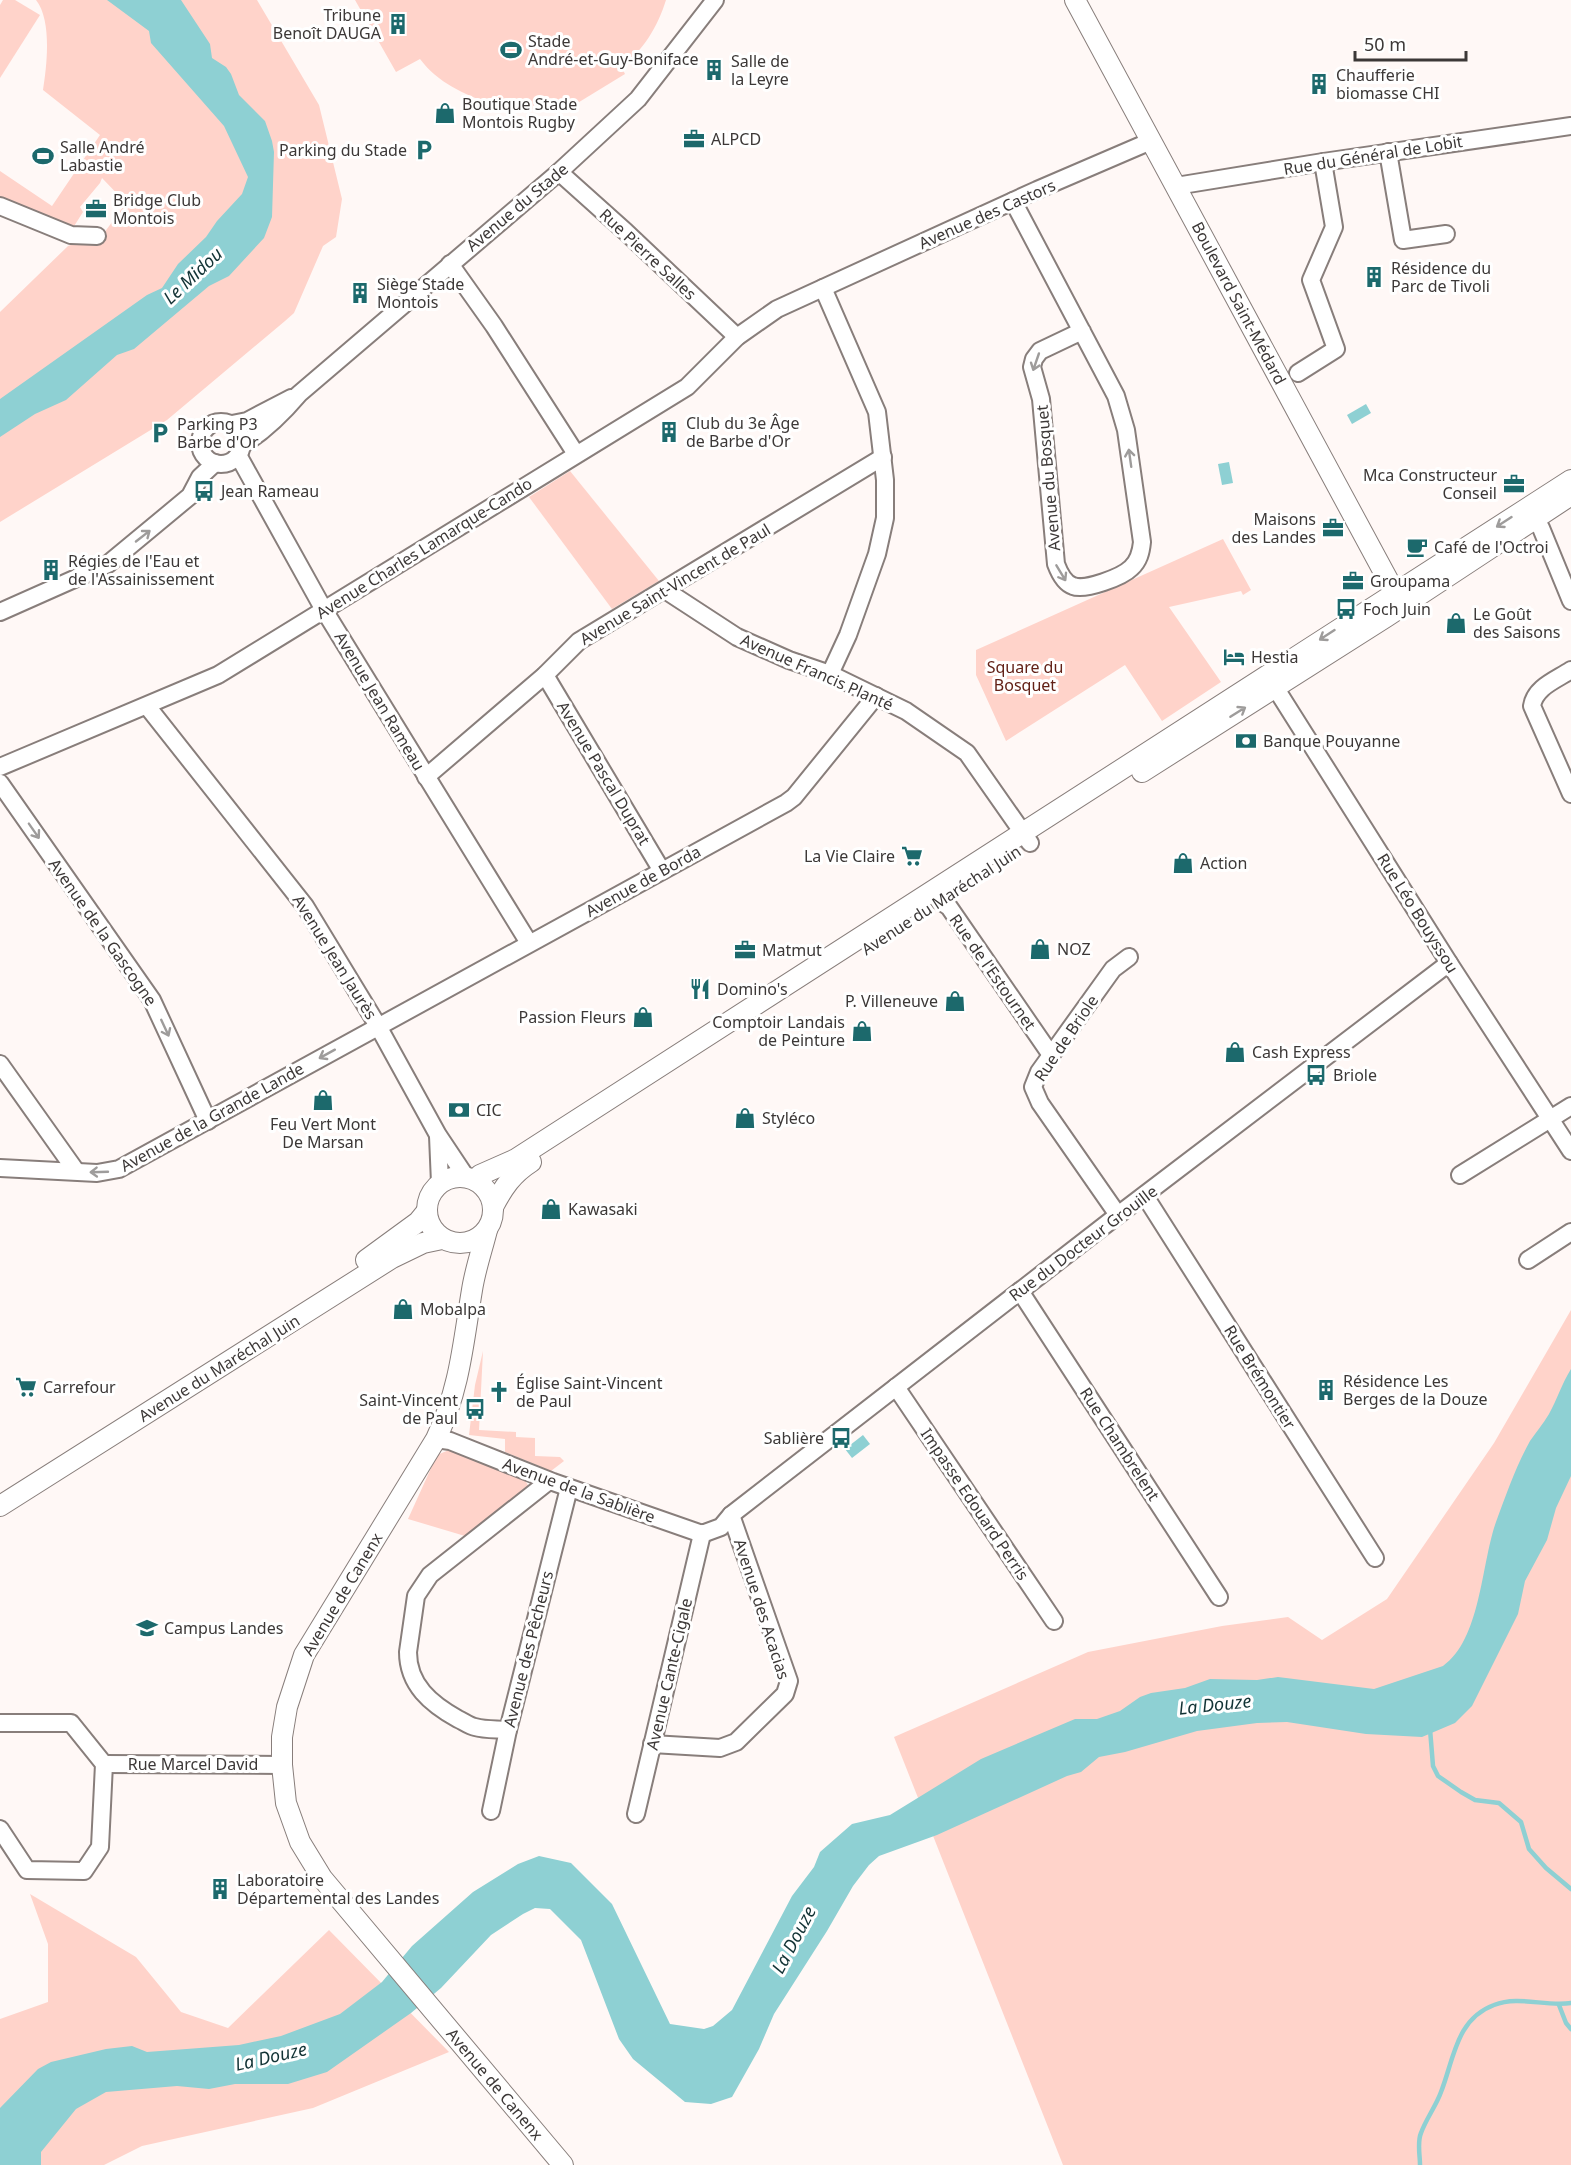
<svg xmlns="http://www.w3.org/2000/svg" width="1571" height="2165" font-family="'Noto Sans',sans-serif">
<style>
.green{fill:#ffd3ca}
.water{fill:#8ed0d3}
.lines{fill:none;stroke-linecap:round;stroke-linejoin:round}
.stream{stroke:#8ed0d3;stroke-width:4.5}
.minor-casing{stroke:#887e7b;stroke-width:20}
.major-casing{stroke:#887e7b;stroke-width:22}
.minor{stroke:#fff;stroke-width:16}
.major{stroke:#fff;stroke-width:20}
.oneway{stroke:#9e9c9b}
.labels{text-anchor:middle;stroke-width:6;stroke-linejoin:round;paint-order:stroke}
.poi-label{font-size:16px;fill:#3c3837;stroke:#fff;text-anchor:start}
.street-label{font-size:16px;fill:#3c3837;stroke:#fff}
.park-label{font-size:16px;fill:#622117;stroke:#fff}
.water-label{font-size:18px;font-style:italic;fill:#123335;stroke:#fff}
</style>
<rect width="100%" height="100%" fill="#fff8f6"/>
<!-- green -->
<g class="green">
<path d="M3,0h12l25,15 -40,63v-73z"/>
<path d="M36,0h221l62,105 23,94 -6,38 -13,9 -29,67 -9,8 -118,99 -167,102v-210l68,-66 36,-13 22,-30 -24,-25 -2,5 -20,24 3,5 -12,19 -71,-32v-28l52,35 48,-71 -57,-45c4,-25 9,-70 -7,-90z"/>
<path d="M355,0h311c-8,26 -23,52 -45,66l4,8 -54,33 -16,3 -64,-2v-4c-27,-10 -53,-21 -71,-45l-24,13z"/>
<path d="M570,471l89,110 -47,28 -83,-112z"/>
<path d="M1223,539l28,51 -8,5 -2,-4 -72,16 52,75 -59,39 -37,-56 -119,76 -30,-66v-25z"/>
<path d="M1571,1310v855h-508l-169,-428 194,-85 134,-26 66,-9 34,23 65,-41 107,-156z"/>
<path d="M483,1351l-4,79 37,2v5l19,1v18l25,1 4,4 -13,10 -46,-19v-13l-36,-4 6,-50z"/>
<path d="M449,1450l76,30 4,7 -64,49 -57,-17 29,-64z"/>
<path d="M30,1894l106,63 45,55 47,16 101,-98 120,122 -136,56 -171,38 -38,19h-104v-146l48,-17v-58z"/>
</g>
<!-- water -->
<g class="water">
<path d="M107,0h74l29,44 2,14 14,9 5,7 8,21 26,26 7,20 2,11 -2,65 -8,21 -35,38 -20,10 -75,63 -17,6 -51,45 -31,14 -35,23v-38l147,-104 15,-7 16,-24 28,-27 11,-16 25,-27 6,-17 -24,-51 -73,-83 -2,-12z"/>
<path d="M1366,404l5,9 -19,11 -5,-9z"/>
<path d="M1229,462l4,21 -11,2 -4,-21z"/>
<path d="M1571,1369v107l-15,32 -9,32 -22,41 -7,33 -46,92 -17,17 -33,14 -56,-3 -79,-12 -30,1 -60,8 -72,21 -26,5 -18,15 -14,4 -130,59 -58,21 -10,9 -16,21 -26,45 -53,83 -15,35 -27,48 -21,7 -26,-2 -52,-43 -14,-20 -38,-99 -31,-31 -15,-1 -12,6 -32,21 -50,53 -30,25 -84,59 -39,12h-53l-26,5 -32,-3 -71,6 -30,17 -35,43v13h-41v-57l38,-39 13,-7 55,-13 26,-3 15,6 92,-7 42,-9 59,-22 42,-32 30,-36 61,-54 45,-28 21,-8 32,7 41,41 58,120 34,5 9,-3 19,-16 60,-114 22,-29 6,-15 32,-28 38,-9 91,-56 94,-40h22l23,-8 20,-14 11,-4 34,-5 25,-9 47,1 21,-3 96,12 69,-23c38,-27 38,-102 53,-144 10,-27 20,-56 34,-81 6,-9 13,-17 19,-27 8,-14 13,-31 22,-45z"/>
<path d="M863,1435l7,9 -18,14 -7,-9z"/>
</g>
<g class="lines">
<!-- stream -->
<g class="stream">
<path d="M1430,1729l3,37 5,10 23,16 14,8 24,3 22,19 8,27 17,19 25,21"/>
<path d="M1559,2005l7,18 5,6"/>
<path d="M1420,2165c0,-10 -3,-23 1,-32 5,-14 15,-27 20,-41 13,-33 15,-73 53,-87 25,-10 51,2 77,-2"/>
</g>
<defs>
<g id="minor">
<path d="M1388,152l15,88 43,-6"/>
<path d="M559,172l67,60 111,105"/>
<path d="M1176,186l147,-24 248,-36"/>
<path d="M1013,201l103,195 10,34 16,112c-1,10 -3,19 -11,26 -9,9 -46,23 -58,18 -9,-3 -14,-14 -17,-22l-15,-165 -9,-32 2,-8 6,-8 42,-20"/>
<path d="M0,206l71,29 26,1"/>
<path d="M450,264l44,62 82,128"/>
<path d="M823,288l54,124 8,68v38l-8,36 -29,81 -18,39"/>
<path d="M1298,373l38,-24 -25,-69 23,-53 -11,-65"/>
<circle cx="221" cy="443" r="21"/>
<path d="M232,424l15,-3 44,-23"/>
<path d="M242,445c23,-14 40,-31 57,-51l260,-222 79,-73 77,-99"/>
<path d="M238,455l86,155 205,333"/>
<path d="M1530,509l4,11 7,8 30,73"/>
<path d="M665,590l72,47 52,23 41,14 76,37 61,42 63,90"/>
<path d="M0,612l108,-48 82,-68 10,-19 15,-14"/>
<path d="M1571,670c-15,10 -36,17 -39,36l39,88"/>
<path d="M545,675l117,196"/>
<path d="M1268,676l181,287 122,188"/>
<path d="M147,706l158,200 73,120 60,109 28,42"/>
<path d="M0,767l218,-92 469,-288 50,-50 40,-28 260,-119 114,-49"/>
<path d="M426,777l119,-102 34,-34 304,-184"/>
<path d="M0,783l152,217 56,121"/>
<path d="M933,891l7,10 9,6 102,148"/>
<path d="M0,1064l76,107"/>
<path d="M438,1136l2,47"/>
<path d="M0,1168l97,5 22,-4 667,-366 8,-6 82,-101"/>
<path d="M1460,1175l111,-69"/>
<path d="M1145,1196l230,362"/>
<path d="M1118,1215l-78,-112 -7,-16 6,-15 74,-103 16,-12"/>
<path d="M1528,1260l43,-28"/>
<path d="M1020,1291l199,306"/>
<path d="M896,1387l158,234"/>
<path d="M436,1439l14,2 103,41 149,52 19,-7 10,-12 387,-300 331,-252"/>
<path d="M0,1723h71l33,41 -4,83 -16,24 -57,-1 -27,-41"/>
<path d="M508,1730c-11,-1 -23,0 -33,-3 -6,-1 -12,-6 -17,-8 -27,-15 -50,-34 -50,-67l8,-56 14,-21 119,-94"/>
<path d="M652,1744l68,4 16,-6 49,-48 4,-13 -58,-166"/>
<path d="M104,1764l178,1"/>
<path d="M491,1811l17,-81 61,-242"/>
<path d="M636,1814l66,-280"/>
</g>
<g id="major">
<path d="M1075,0l326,604"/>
<path d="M1142,772l244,-155 185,-122"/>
<circle cx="460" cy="1210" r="33"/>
<path d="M475,1180l5,-5 36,-16 1055,-679"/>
<path d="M493,1207c10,-19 19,-33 38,-45"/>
<path d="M487,1230c-5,20 -12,40 -15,60 -9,54 -12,98 -36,149l-132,216 -17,52 -5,30v28l4,38 14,39 22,36 241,287"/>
<path d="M366,1260l52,-38 9,-11"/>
<path d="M0,1506l392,-248 31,-15 19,-4"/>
</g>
</defs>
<!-- minor casing -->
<use href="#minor" class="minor-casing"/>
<!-- major casing -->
<use href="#major" class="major-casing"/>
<!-- minor -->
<use href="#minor" class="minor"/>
<!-- major -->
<use href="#major" class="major"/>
</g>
<!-- one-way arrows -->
<defs><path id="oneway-shaft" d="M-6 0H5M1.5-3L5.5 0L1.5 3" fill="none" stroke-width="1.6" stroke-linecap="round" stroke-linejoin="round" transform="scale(1.5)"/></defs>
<g class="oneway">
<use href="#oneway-shaft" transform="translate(1036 362) rotate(109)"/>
<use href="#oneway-shaft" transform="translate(1130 458) rotate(-98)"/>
<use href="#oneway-shaft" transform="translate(1504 522) rotate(147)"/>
<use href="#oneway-shaft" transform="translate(143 536) rotate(-38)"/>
<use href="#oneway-shaft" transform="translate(1061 573) rotate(59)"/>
<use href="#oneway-shaft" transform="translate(1327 635) rotate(147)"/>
<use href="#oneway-shaft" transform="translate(1238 712) rotate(-32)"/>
<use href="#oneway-shaft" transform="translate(34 831) rotate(55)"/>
<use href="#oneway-shaft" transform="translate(165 1028) rotate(65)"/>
<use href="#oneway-shaft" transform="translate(327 1054) rotate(151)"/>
<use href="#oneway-shaft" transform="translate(99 1172) rotate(178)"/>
</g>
<!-- icons -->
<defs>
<symbol id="building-bare" viewBox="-9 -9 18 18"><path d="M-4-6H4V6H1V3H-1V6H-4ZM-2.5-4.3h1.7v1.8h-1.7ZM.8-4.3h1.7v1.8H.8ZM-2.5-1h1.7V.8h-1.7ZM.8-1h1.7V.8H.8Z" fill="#1c696c" stroke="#fff" stroke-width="2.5" paint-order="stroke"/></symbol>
<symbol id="stadium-bare" viewBox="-9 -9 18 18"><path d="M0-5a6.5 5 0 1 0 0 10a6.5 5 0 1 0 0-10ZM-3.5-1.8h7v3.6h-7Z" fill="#1c696c" stroke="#fff" stroke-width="2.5" paint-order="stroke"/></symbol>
<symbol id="shop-bare" viewBox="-9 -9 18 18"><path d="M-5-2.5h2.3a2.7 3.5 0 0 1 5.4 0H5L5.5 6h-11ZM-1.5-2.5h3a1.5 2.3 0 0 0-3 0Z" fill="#1c696c" stroke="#fff" stroke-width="2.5" paint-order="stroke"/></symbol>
<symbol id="office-bare" viewBox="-9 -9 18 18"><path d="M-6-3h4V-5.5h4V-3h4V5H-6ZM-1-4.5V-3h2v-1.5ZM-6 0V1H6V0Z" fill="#1c696c" stroke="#fff" stroke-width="2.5" paint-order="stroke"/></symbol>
<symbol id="parking-bare" viewBox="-9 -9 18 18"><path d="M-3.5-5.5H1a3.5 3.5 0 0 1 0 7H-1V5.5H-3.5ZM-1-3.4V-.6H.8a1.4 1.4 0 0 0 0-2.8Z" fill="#1c696c" stroke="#fff" stroke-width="2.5" paint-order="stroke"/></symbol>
<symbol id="bus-bare" viewBox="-9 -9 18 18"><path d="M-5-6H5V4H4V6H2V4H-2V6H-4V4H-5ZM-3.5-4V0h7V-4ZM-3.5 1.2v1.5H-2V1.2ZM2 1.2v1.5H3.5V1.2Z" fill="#1c696c" stroke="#fff" stroke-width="2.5" paint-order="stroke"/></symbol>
<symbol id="cafe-bare" viewBox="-9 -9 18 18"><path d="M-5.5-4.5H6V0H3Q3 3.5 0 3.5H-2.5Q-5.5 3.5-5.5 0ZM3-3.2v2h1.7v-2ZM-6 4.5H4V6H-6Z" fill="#1c696c" stroke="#fff" stroke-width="2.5" paint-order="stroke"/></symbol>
<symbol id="hotel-bare" viewBox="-9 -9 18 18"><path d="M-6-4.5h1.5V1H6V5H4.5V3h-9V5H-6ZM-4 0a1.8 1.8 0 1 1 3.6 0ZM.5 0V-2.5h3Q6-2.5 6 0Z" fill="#1c696c" stroke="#fff" stroke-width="2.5" paint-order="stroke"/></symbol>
<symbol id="bank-bare" viewBox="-9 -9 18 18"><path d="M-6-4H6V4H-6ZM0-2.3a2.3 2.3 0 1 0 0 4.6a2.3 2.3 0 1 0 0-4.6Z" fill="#1c696c" stroke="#fff" stroke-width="2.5" paint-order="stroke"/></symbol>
<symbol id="supermarket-bare" viewBox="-9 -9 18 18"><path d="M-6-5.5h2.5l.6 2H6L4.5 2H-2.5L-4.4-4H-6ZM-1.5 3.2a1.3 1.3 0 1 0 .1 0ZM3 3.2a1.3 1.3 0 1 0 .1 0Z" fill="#1c696c" stroke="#fff" stroke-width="2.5" paint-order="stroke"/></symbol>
<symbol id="restaurant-bare" viewBox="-9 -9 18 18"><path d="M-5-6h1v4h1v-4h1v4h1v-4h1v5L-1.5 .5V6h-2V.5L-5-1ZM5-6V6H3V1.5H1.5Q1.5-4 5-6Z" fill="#1c696c" stroke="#fff" stroke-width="2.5" paint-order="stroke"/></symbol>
<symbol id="church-bare" viewBox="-9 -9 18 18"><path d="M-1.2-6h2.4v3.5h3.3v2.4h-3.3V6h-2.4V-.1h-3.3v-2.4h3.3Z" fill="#1c696c" stroke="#fff" stroke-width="2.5" paint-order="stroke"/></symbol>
<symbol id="university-bare" viewBox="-9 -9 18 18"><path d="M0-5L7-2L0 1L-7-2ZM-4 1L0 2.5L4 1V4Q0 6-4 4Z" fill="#1c696c" stroke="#fff" stroke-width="2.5" paint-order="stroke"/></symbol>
</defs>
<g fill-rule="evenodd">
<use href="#building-bare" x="383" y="9" width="30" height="30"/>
<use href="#stadium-bare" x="496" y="35" width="30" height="30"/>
<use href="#building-bare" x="699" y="55" width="30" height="30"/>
<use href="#building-bare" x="1304" y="69" width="30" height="30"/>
<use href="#shop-bare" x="430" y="98" width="30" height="30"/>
<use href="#office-bare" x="679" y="124" width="30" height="30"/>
<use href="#parking-bare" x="409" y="135" width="30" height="30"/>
<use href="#stadium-bare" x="28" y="141" width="30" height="30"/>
<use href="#office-bare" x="81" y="194" width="30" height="30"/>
<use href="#building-bare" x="1359" y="262" width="30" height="30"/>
<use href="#building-bare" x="345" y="278" width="30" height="30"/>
<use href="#building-bare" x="654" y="417" width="30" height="30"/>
<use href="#parking-bare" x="145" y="418" width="30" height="30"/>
<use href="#office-bare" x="1499" y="469" width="30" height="30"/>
<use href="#bus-bare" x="189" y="476" width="30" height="30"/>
<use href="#office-bare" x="1318" y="513" width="30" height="30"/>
<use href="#cafe-bare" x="1402" y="532" width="30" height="30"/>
<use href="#building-bare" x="36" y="555" width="30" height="30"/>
<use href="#office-bare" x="1338" y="566" width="30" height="30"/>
<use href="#bus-bare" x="1331" y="594" width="30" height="30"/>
<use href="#shop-bare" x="1441" y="608" width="30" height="30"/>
<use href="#hotel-bare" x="1219" y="642" width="30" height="30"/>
<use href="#bank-bare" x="1231" y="726" width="30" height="30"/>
<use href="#supermarket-bare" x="897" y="841" width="30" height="30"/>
<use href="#shop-bare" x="1168" y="848" width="30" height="30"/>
<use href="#shop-bare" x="1025" y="934" width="30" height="30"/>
<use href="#office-bare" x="730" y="935" width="30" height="30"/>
<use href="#restaurant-bare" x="685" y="974" width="30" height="30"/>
<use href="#shop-bare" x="940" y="986" width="30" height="30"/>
<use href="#shop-bare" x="628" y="1002" width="30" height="30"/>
<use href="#shop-bare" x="847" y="1016" width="30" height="30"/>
<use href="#shop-bare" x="1220" y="1037" width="30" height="30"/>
<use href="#bus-bare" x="1301" y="1060" width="30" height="30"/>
<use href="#shop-bare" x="308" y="1085" width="30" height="30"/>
<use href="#bank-bare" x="444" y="1095" width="30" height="30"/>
<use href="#shop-bare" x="730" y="1103" width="30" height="30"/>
<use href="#shop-bare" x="536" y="1194" width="30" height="30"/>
<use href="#shop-bare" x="388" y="1294" width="30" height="30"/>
<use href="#supermarket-bare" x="11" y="1372" width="30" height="30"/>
<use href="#building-bare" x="1311" y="1375" width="30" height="30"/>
<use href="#church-bare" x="484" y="1377" width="30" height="30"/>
<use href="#bus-bare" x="460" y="1394" width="30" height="30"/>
<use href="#bus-bare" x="826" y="1423" width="30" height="30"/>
<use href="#university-bare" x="132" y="1613" width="30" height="30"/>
<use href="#building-bare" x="205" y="1874" width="30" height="30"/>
</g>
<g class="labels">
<!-- poi labels -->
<g class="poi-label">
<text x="381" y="21" text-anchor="end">Tribune<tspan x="381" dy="18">Benoît DAUGA</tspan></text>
<text x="528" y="47">Stade<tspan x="528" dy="18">André-et-Guy-Boniface</tspan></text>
<text x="731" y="67">Salle de<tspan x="731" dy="18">la Leyre</tspan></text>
<text x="1336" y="81">Chaufferie<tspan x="1336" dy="18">biomasse CHI</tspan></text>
<text x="462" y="110">Boutique Stade<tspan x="462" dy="18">Montois Rugby</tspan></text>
<text x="711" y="145">ALPCD</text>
<text x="60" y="153">Salle André<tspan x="60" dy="18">Labastie</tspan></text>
<text x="407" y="156" text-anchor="end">Parking du Stade</text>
<text x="113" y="206">Bridge Club<tspan x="113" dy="18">Montois</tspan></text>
<text x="1391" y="274">Résidence du<tspan x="1391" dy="18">Parc de Tivoli</tspan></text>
<text x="377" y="290">Siège Stade<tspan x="377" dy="18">Montois</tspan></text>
<text x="686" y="429">Club du 3e Âge<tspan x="686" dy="18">de Barbe d'Or</tspan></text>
<text x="177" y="430">Parking P3<tspan x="177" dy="18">Barbe d'Or</tspan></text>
<text x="1497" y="481" text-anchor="end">Mca Constructeur<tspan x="1497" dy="18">Conseil</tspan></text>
<text x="221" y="497">Jean Rameau</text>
<text x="1316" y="525" text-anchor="end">Maisons<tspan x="1316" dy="18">des Landes</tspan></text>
<text x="1434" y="553">Café de l'Octroi</text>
<text x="68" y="567">Régies de l'Eau et<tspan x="68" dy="18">de l'Assainissement</tspan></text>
<text x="1370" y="587">Groupama</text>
<text x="1363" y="615">Foch Juin</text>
<text x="1473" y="620">Le Goût<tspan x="1473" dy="18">des Saisons</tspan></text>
<text x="1251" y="663">Hestia</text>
<text x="1263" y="747">Banque Pouyanne</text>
<text x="895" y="862" text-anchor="end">La Vie Claire</text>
<text x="1200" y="869">Action</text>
<text x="1057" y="955">NOZ</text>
<text x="762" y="956">Matmut</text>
<text x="717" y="995">Domino's</text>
<text x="938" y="1007" text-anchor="end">P. Villeneuve</text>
<text x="626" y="1023" text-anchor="end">Passion Fleurs</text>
<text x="845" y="1028" text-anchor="end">Comptoir Landais<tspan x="845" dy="18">de Peinture</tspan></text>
<text x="1252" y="1058">Cash Express</text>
<text x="1333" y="1081">Briole</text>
<text x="476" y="1116">CIC</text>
<text x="762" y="1124">Styléco</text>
<text x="323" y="1130" text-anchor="middle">Feu Vert Mont<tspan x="323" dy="18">De Marsan</tspan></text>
<text x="568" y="1215">Kawasaki</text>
<text x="420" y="1315">Mobalpa</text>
<text x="1343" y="1387">Résidence Les<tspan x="1343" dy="18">Berges de la Douze</tspan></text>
<text x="516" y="1389">Église Saint-Vincent<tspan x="516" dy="18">de Paul</tspan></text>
<text x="43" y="1393">Carrefour</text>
<text x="458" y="1406" text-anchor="end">Saint-Vincent<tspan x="458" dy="18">de Paul</tspan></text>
<text x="824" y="1444" text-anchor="end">Sablière</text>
<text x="164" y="1634">Campus Landes</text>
<text x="237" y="1886">Laboratoire<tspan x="237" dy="18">Départemental des Landes</tspan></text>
</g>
<!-- street labels -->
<g class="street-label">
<text transform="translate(1373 155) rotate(-9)" y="6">Rue du Général de Lobit</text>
<text transform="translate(517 207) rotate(-40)" y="6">Avenue du Stade</text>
<text transform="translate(987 214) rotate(-24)" y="6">Avenue des Castors</text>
<text transform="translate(648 254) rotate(43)" y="6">Rue Pierre Salles</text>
<text transform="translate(1239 303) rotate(62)" y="6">Boulevard Saint-Médard</text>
<text transform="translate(1048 478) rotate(-95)" y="6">Avenue du Bosquet</text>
<text transform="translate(424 548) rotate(-32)" y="6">Avenue Charles Lamarque-Cando</text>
<text transform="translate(675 584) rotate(-31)" y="6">Avenue Saint-Vincent de Paul</text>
<text transform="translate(817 672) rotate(24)" y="6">Avenue Francis Planté</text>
<text transform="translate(380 701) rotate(59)" y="6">Avenue Jean Rameau</text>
<text transform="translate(604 773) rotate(59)" y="6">Avenue Pascal Duprat</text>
<text transform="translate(643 881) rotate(-29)" y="6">Avenue de Borda</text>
<text transform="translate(941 900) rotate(-33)" y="6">Avenue du Maréchal Juin</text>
<text transform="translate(1418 913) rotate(58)" y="6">Rue Léo Bouyssou</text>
<text transform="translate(103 932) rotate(55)" y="6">Avenue de la Gascogne</text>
<text transform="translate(335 957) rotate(58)" y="6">Avenue Jean Jaurès</text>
<text transform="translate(993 972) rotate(55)" y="6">Rue de l'Estournet</text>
<text transform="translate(1066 1038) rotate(-56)" y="6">Rue de Briole</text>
<text transform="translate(212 1117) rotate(-29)" y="6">Avenue de la Grande Lande</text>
<text transform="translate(1083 1243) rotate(-37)" y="6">Rue du Docteur Grouille</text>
<text transform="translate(219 1368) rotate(-32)" y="6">Avenue du Maréchal Juin</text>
<text transform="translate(1260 1377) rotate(58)" y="6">Rue Brémontier</text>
<text transform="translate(1120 1444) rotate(57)" y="6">Rue Chambrelent</text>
<text transform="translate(579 1490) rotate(20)" y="6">Avenue de la Sablière</text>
<text transform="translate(975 1504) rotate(56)" y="6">Impasse Edouard Perris</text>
<text transform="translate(342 1594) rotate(-59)" y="6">Avenue de Canenx</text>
<text transform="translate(762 1609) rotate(72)" y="6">Avenue des Acacias</text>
<text transform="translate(528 1649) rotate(-76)" y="6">Avenue des Pêcheurs</text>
<text transform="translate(669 1674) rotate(-77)" y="6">Avenue Cante-Cigale</text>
<text x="193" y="1770">Rue Marcel David</text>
<text transform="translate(495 2084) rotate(50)" y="6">Avenue de Canenx</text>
</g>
<!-- park labels -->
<g class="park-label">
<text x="1025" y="673">Square du<tspan x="1025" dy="18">Bosquet</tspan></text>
</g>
<!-- water labels -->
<g class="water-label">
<text transform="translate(193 276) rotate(-43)" y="6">Le Midou</text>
<text transform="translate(1215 1705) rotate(-6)" y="6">La Douze</text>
<text transform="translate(794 1940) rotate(-62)" y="6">La Douze</text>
<text transform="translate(271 2057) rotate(-13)" y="6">La Douze</text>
</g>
</g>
<!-- scale -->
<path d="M1355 51v9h111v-9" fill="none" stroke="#3c3837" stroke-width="3"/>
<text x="1364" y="51" font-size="18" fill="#3c3837" stroke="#ffffff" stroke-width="4.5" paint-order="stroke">50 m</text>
</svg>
